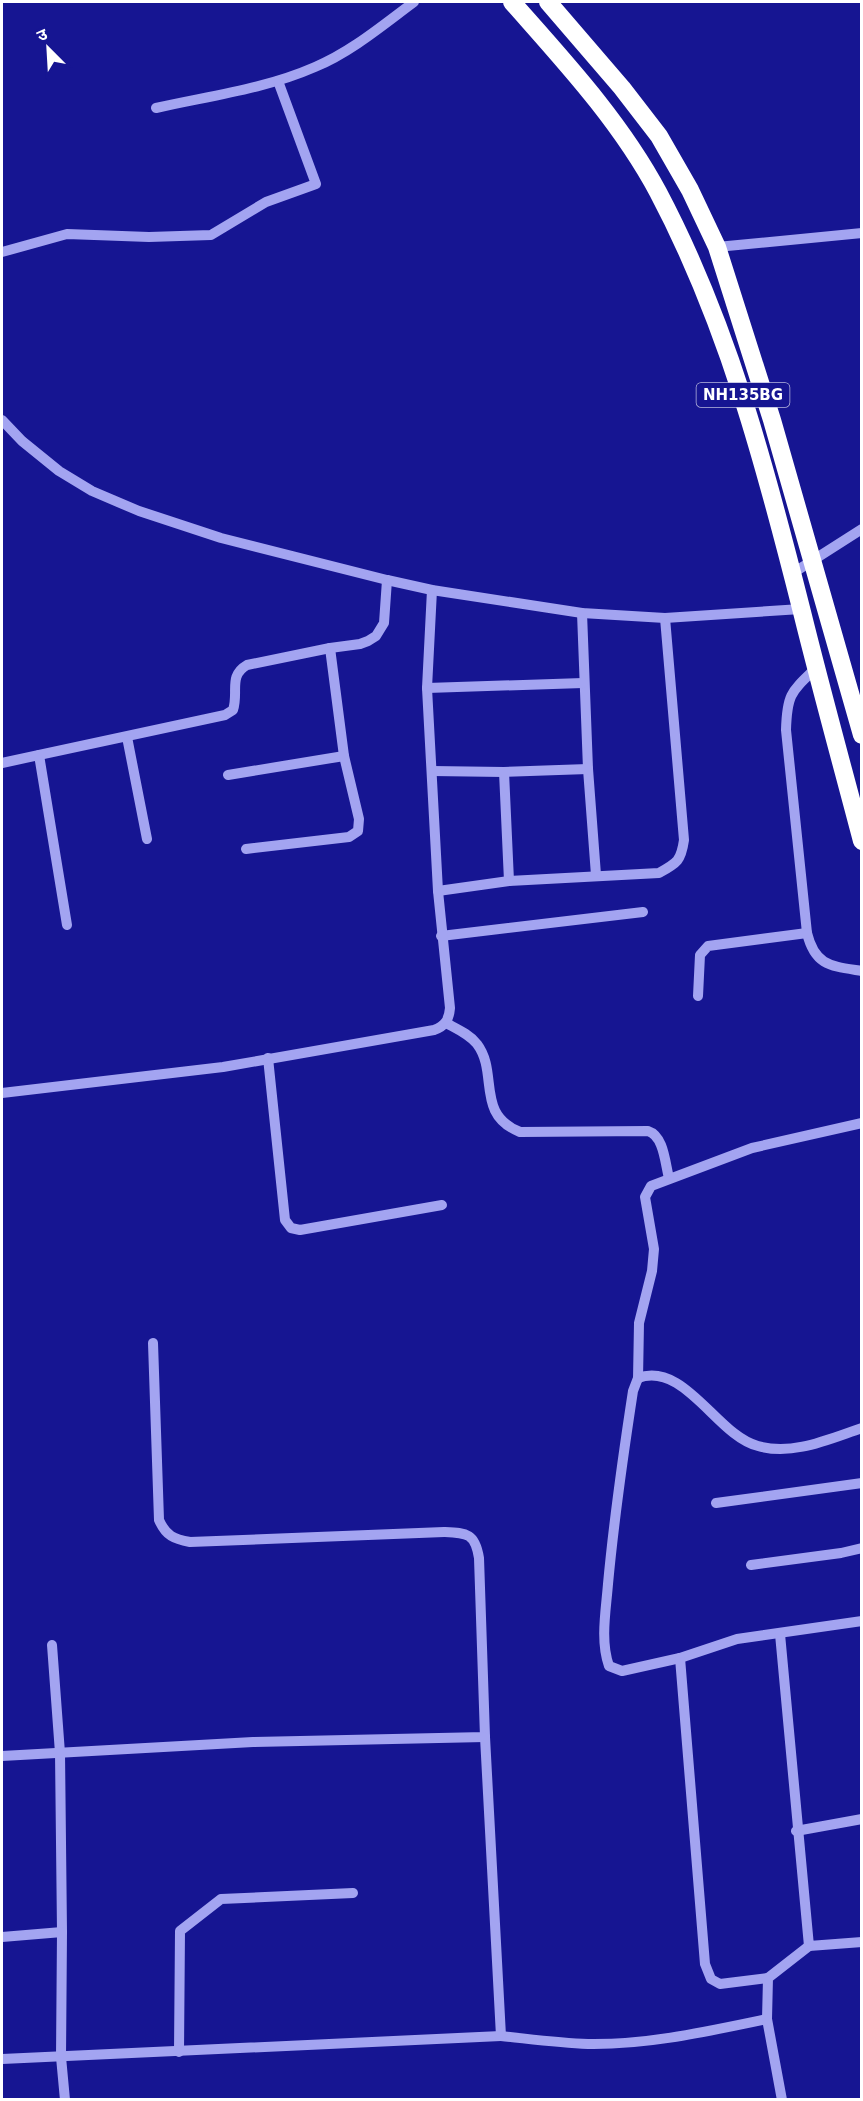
<svg xmlns="http://www.w3.org/2000/svg" width="863" height="2101" font-family="'DejaVu Sans','Noto Sans Devanagari',sans-serif">
<style>
.lines{fill:none;stroke-linecap:round;stroke-linejoin:round}
.minor{stroke:#a3a4f1;stroke-width:10}
.highway{stroke:#fff;stroke-width:18}
.labels{text-anchor:middle;stroke-width:5;stroke-linejoin:round;paint-order:stroke}
.shield{fill:#161592;stroke:#b9b9de;stroke-width:1.5}
.shield-label{font-size:15px;font-weight:bold;fill:#fff}
</style>
<rect width="100%" height="100%" fill="#161592"/>
<g class="lines">
<!-- minor -->
<g class="minor">
<path d="M156,108c53,-12 109,-19 159,-41 36,-15 68,-42 99,-65"/>
<path d="M717,247l145,-14"/>
<path d="M2,252l65,-18 82,3 62,-2 55,-33 50,-18 -38,-103"/>
<path d="M2,420l20,21 37,30 33,20 47,20 82,27 166,42 45,10 150,23 83,5 136,-9"/>
<path d="M793,573l69,-44"/>
<path d="M582,613l6,156 8,106"/>
<path d="M816,668c-25,24 -29,26 -30,62l21,203c8,33 24,33 55,38"/>
<path d="M427,688l156,-5"/>
<path d="M127,737l20,102"/>
<path d="M39,755l28,170"/>
<path d="M2,763l223,-48 8,-5c6,-18 -5,-34 14,-45l83,-17 30,-4 8,-3 8,-5 8,-13 3,-43"/>
<path d="M432,771l72,1 84,-3"/>
<path d="M504,772l5,109"/>
<path d="M228,775l116,-19"/>
<path d="M246,849l103,-12 9,-6 1,-12 -15,-63 -14,-108"/>
<path d="M438,891l71,-10 150,-8c18,-10 22,-12 25,-33l-19,-222"/>
<path d="M441,936l202,-24"/>
<path d="M698,996l2,-41 8,-9 99,-13"/>
<path d="M446,1023c11,6 23,11 31,21 22,29 -2,70 43,88l128,-1c16,5 17,32 21,47"/>
<path d="M268,1058l17,162 6,8 9,2 142,-25"/>
<path d="M2,1093l221,-26 211,-37c11,-4 15,-10 16,-22l-12,-117 -11,-203 5,-98"/>
<path d="M638,1379l1,-56 13,-52 2,-22 -9,-52 6,-11 101,-38 110,-25"/>
<path d="M862,1428c-33,11 -69,28 -104,18 -41,-10 -73,-85 -120,-68l-5,13c-10,65 -19,128 -25,193 -2,26 -8,57 1,82l13,5 58,-13 57,-19 125,-18"/>
<path d="M716,1503l146,-20"/>
<path d="M751,1565l90,-12 21,-5"/>
<path d="M780,1634l29,312 53,-4"/>
<path d="M52,1645l8,108 2,179"/>
<path d="M680,1658l25,306 6,15 9,5 48,-6"/>
<path d="M2,1756l251,-14 232,-5 -6,-179c-4,-25 -12,-25 -35,-26l-254,10c-16,-3 -24,-6 -31,-22l-6,-177"/>
<path d="M796,1831l66,-12"/>
<path d="M2,1937l60,-5 -1,125 4,43"/>
<path d="M501,2036c29,3 58,7 87,8 60,1 121,-13 179,-25"/>
<path d="M179,2052l1,-121 41,-32 132,-6"/>
<path d="M2,2059l499,-23 -16,-299"/>
<path d="M782,2100l-15,-81 1,-41 41,-32"/>
</g>
<!-- highway -->
<g class="highway">
<path d="M512,2c53,60 108,119 146,190 70,132 108,277 144,420 19,77 40,153 60,229"/>
<path d="M548,2l74,86 37,48 31,54 27,57 55,173 90,315"/>
</g>
</g>
<g class="labels">
<!-- shield labels -->
<rect class="shield" x="696.5" y="383" width="93" height="24" rx="4.5"/>
<g class="shield-label">
<text x="743" y="400">NH135BG</text>
</g>
</g>
<!-- border -->
<rect width="863" height="2101" fill="none" stroke="#ffffff" stroke-width="6"/>
<!-- north arrow -->
<g transform="translate(48 48) rotate(336)" stroke="#161592" stroke-width="4.5" paint-order="stroke">
<path d="M0-4.5L10 22L0 15L-10 22Z" fill="#ffffff"/>
<text y="-9" font-size="16" font-weight="bold" text-anchor="middle" fill="#ffffff">उ</text>
</g>
</svg>
